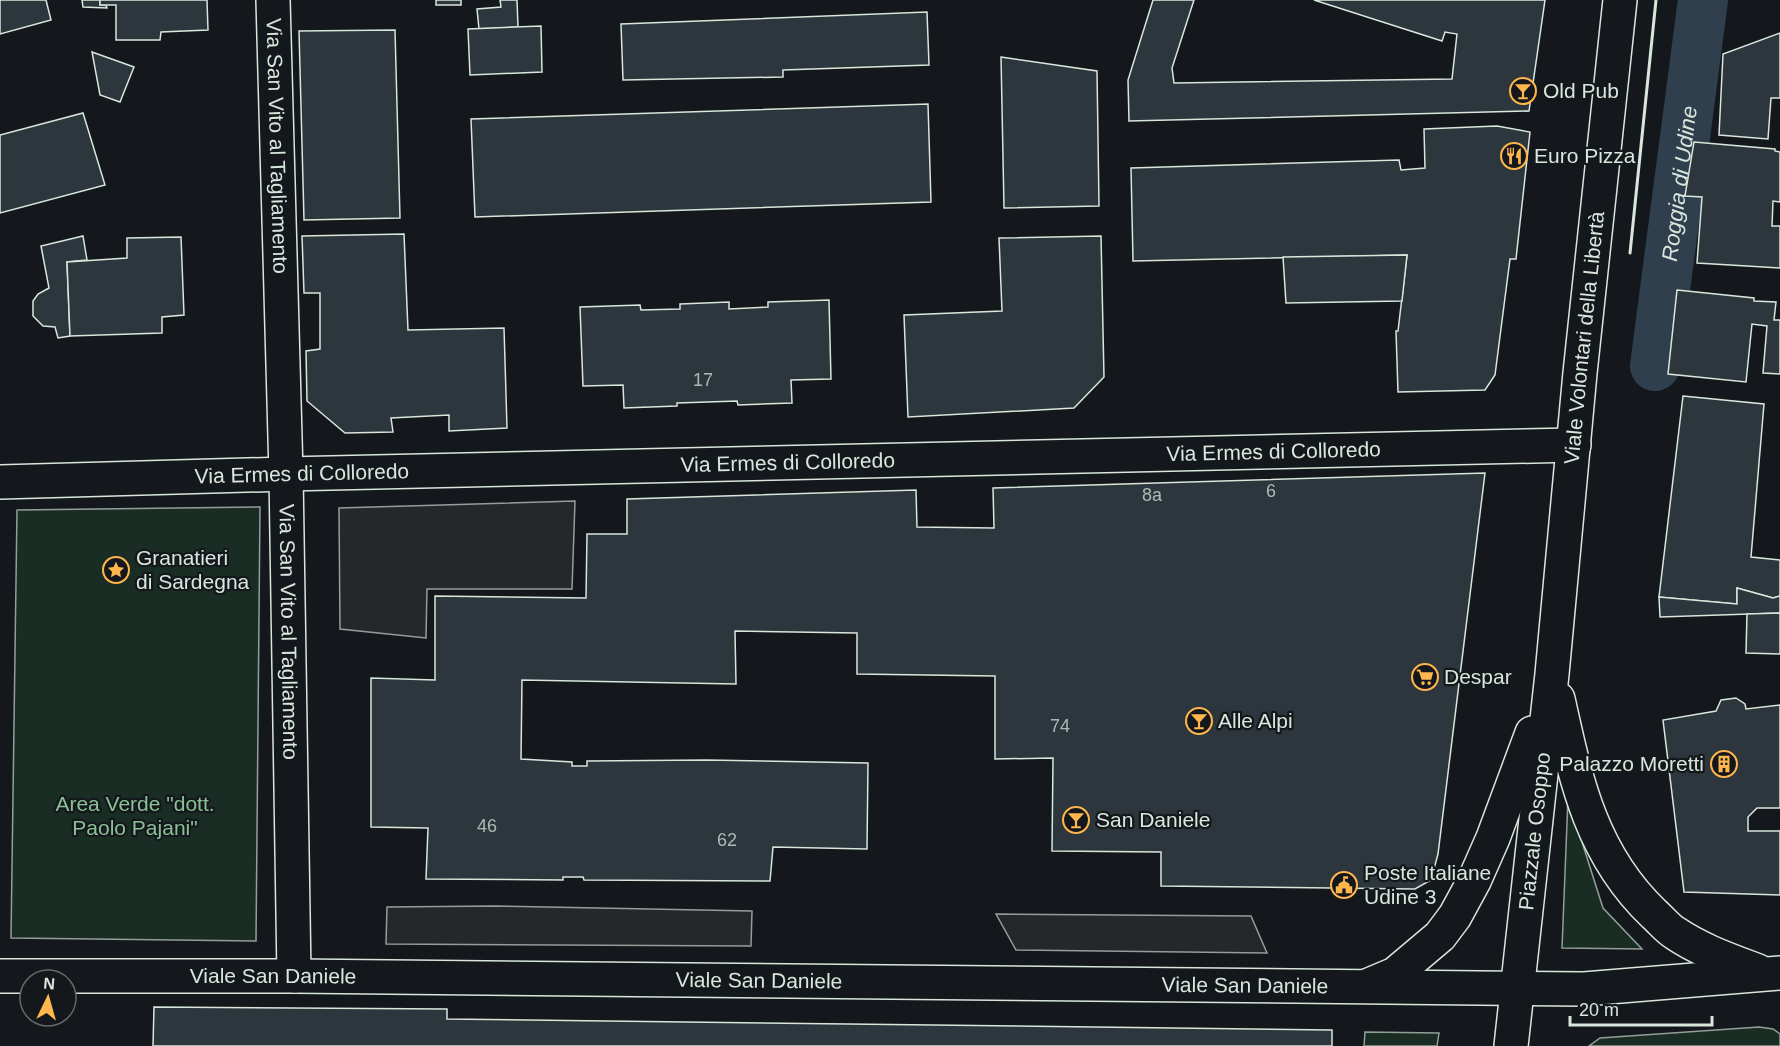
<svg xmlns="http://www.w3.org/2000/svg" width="1780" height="1046" font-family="Helvetica,sans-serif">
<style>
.green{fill:#1a2d24;stroke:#939e99;stroke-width:1.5}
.parking{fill:#24282b;stroke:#939e99;stroke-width:1.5}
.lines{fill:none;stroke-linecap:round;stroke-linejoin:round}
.canal{stroke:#2f3f4d;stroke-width:50}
.building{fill:#2c363c;stroke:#d8e6dc;stroke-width:1.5}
.street-casing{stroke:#d8e6dc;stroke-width:36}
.primary-casing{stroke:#d8e6dc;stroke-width:36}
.street{stroke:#14181c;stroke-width:33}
.primary{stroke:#14181c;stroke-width:33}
.wall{stroke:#d8e6dc;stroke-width:3}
.labels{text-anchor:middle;stroke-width:4.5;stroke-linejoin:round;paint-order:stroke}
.number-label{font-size:18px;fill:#adbab4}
.poi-label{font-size:21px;fill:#d8e6dc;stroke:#14181c;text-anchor:start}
.street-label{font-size:21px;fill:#d8e6dc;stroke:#14181c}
.park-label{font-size:21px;fill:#8ac095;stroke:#14181c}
.water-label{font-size:22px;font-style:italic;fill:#d8e6dc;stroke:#14181c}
</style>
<rect width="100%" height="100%" fill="#14181c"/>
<!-- green -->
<g class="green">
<path d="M260,507l-4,434 -245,-3 6,-428z"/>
<path d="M1568,798l35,110 39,41 -80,-1z"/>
<path d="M1759,1027l14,2 7,5v12h-191l11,-8z"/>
<path d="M1365,1032l74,1 -2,13h-73z"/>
</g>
<!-- parking -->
<g class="parking">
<path d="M575,501l-3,88h-145l-1,49 -86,-9 -1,-121z"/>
<path d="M495,906l257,5 -1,35 -365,-2 1,-37z"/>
<path d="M996,914l255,2 16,37 -251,-3z"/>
</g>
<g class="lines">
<!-- canal -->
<path class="canal" id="s1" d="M1655,366l48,-366"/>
</g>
<!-- building -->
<g class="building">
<path d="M0,0h46l5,20 -51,14z"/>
<path d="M82,0h18v5h6l1,3 -24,-1z"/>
<path d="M100,0h107l1,30 -47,2 -1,8h-44v-35h-16z"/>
<rect x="436" y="0" width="25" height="5"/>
<path d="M500,0h17l1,27 -39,2 -2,-20 24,-2z"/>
<path d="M1153,0h41l-22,68 2,15 278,-4 5,-45 -12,-2 -3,9 -128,-41h231l-16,111 -400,10 -1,-41z"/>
<path d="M927,12l2,53 -146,5v7l-160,3 -2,-56z"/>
<path d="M541,26l1,46 -72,3 -2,-46z"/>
<path d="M395,30l5,188 -96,2 -5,-189z"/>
<path d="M1780,33v65h-9l-3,41 -49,-4 4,-81z"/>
<path d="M92,52l42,15 -14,35 -20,-7z"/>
<path d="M1001,57l96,14 2,135 -95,2z"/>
<path d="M928,104l3,98 -456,15 -4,-98z"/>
<path d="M83,113l22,72 -105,28v-78z"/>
<path d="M1497,126l33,6 -14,127h-6l-15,116 -10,15 -87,2 -2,-61h2l9,-76 -274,6 -2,-93 268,-8 2,10 24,-2 -1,-39z"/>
<path d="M1694,142l81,7v2l5,1v50l-7,-1 -1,25h8v42l-83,-5 5,-66 -17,-1z"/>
<path d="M404,234l4,96 96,-2 3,100 -58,3v-16l-58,3 2,14 -48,1 -38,-32 -1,-50 14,-2v-56h-16l-2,-57z"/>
<path d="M83,236l4,24 -20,2 3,74 -12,2 -3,-11 -12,-1 -10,-10v-15l5,-7 11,-6 -8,-42z"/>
<path d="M1101,236l3,141 -30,31 -166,9 -4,-102 98,-4 -3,-73z"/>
<path d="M181,237l3,78 -22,2v16l-92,3 -3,-74 60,-4v-20z"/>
<path d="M1407,255l-5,46 -116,2 -3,-46z"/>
<path d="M1677,290l77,8v3l22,1 -2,18h6v54l-17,-1 4,-47 -15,-2 -6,58 -78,-8z"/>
<path d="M829,300l2,79 -40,1 1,23 -54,2 -1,-4 -60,2v3l-53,2 -1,-23 -40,1 -3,-79 60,-2 1,5 39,-1v-5l49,-2v7l39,-2v-5z"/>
<path d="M1683,396l81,8 -13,153 29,3v36l-7,2 -36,-10v16l-78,-7z"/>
<path d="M1485,473l-47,381 -7,26 -16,9 -254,-3v-34l-109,-1 1,-93 -58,1v-83l-138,-2v-41l-122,-2 1,53 -214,-4 -1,79 51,3v4h15v-5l120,-1 161,3 -1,86 -94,-2 -3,34 -186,-1 -1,-3h-20v3l-137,-1 2,-51 -57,-1v-149l64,2v-84l151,2 1,-64h40v-35l289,-9 1,37 77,1 -1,-40z"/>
<path d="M1737,588l36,10 7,-2v17l-120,4 -1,-20 78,7z"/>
<path d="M1780,613v41l-34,-1 1,-39z"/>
<path d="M1736,698l9,6 1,5 34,-4v103h-23l-9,9v14h32v64l-96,-3 -21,-172 53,-9 5,-11z"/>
<path d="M154,1007l293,2v10l885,11v16h-1179z"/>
</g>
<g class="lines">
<defs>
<g id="street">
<path id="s2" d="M273,0l13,474 8,502"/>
<path id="s3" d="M0,482l286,-8 1288,-29"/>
</g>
<g id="primary">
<path d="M1558,699c18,82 33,155 96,215 7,6 13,14 21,19 25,17 54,27 83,38"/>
<path id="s4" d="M0,976h294l1290,13 196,-16"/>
<path d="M1369,985l26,-11 45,-38 15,-20 19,-35 19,-43 39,-105"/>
<path id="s5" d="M1511,1046l41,-372 28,-301 40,-373"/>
</g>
</defs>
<!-- street casing -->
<use href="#street" class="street-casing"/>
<!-- primary casing -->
<use href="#primary" class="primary-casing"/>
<!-- street -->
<use href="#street" class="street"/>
<!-- primary -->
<use href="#primary" class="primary"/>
<!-- wall -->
<path class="wall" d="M1630,253l26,-253"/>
</g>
<!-- icons -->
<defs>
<symbol id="bar-ring" viewBox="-11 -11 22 22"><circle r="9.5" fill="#14181c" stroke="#ffb74d" stroke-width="1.5"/><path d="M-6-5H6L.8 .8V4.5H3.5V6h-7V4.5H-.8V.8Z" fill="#ffb74d"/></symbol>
<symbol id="restaurant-ring" viewBox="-11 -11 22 22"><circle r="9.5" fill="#14181c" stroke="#ffb74d" stroke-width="1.5"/><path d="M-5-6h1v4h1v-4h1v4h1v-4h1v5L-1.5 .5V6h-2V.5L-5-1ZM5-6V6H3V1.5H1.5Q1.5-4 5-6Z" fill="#ffb74d"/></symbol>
<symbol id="sight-ring" viewBox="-11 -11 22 22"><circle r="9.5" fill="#14181c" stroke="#ffb74d" stroke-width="1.5"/><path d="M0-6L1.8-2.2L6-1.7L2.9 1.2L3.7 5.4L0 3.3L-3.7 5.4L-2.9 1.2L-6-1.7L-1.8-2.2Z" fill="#ffb74d"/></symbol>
<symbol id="supermarket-ring" viewBox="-11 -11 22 22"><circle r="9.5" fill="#14181c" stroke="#ffb74d" stroke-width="1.5"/><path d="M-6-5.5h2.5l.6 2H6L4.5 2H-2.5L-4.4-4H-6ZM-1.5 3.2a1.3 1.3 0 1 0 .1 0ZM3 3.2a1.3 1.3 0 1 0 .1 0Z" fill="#ffb74d"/></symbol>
<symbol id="building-ring" viewBox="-11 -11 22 22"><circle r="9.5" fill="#14181c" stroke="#ffb74d" stroke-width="1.5"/><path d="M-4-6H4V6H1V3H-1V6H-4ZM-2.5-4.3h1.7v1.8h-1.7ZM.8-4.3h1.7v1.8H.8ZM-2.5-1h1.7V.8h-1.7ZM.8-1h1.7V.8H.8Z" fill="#ffb74d"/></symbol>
<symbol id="civic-ring" viewBox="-11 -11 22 22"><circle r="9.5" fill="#14181c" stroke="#ffb74d" stroke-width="1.5"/><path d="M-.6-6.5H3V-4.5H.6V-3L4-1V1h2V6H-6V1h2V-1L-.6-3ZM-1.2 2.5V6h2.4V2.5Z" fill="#ffb74d"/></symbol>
</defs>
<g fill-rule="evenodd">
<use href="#bar-ring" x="1508" y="76" width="30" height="30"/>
<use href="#restaurant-ring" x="1499" y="141" width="30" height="30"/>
<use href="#sight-ring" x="101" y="555" width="30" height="30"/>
<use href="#supermarket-ring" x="1410" y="662" width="30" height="30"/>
<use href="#bar-ring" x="1184" y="706" width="30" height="30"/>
<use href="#building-ring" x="1709" y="749" width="30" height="30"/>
<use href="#bar-ring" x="1061" y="805" width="30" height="30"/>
<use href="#civic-ring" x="1329" y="870" width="30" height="30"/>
</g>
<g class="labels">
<!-- number labels -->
<g class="number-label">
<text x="703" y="386">17</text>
<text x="1271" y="497">6</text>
<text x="1152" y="501">8a</text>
<text x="1060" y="732">74</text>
<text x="487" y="832">46</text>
<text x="727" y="846">62</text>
</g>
<!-- poi labels -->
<g class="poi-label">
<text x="1543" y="98">Old Pub</text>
<text x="1534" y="163">Euro Pizza</text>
<text x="136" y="565">Granatieri<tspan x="136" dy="24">di Sardegna</tspan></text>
<text x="1444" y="684">Despar</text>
<text x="1218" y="728">Alle Alpi</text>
<text x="1704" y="771" text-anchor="end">Palazzo Moretti</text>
<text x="1096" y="827">San Daniele</text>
<text x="1364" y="880">Poste Italiane<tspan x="1364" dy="24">Udine 3</tspan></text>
</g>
<!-- street labels -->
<g class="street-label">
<text dy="7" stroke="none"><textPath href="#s2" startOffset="146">Via San Vito al Tagliamento</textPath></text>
<text dy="7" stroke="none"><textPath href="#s5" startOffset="712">Viale Volontari della Libertà</textPath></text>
<text dy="7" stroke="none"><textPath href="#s3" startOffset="1274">Via Ermes di Colloredo</textPath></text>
<text dy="7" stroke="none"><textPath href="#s3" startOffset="788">Via Ermes di Colloredo</textPath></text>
<text dy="7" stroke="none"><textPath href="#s3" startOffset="302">Via Ermes di Colloredo</textPath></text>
<text dy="7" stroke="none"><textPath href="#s2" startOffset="632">Via San Vito al Tagliamento</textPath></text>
<text dy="7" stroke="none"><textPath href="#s5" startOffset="216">Piazzale Osoppo</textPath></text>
<text dy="7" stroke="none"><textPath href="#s4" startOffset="273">Viale San Daniele</textPath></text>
<text dy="7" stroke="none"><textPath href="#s4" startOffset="759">Viale San Daniele</textPath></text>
<text dy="7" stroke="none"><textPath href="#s4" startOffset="1245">Viale San Daniele</textPath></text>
</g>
<!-- park labels -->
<g class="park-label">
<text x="135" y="811">Area Verde "dott.<tspan x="135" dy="24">Paolo Pajani"</tspan></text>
</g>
<!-- water labels -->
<g class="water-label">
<text dy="8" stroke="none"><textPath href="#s1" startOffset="184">Roggia di Udine</textPath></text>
</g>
</g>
<!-- north arrow -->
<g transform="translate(48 998) rotate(5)"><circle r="28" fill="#14181c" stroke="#626a69" stroke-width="1.5"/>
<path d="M0-4.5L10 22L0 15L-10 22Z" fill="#ffb74d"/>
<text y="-9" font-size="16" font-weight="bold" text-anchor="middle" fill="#d8e6dc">N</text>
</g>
<!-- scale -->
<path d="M1570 1016v9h142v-9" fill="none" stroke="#d8e6dc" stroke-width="3"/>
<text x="1579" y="1016" font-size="18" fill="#d8e6dc" stroke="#14181c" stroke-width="4.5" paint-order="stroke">20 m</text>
</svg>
